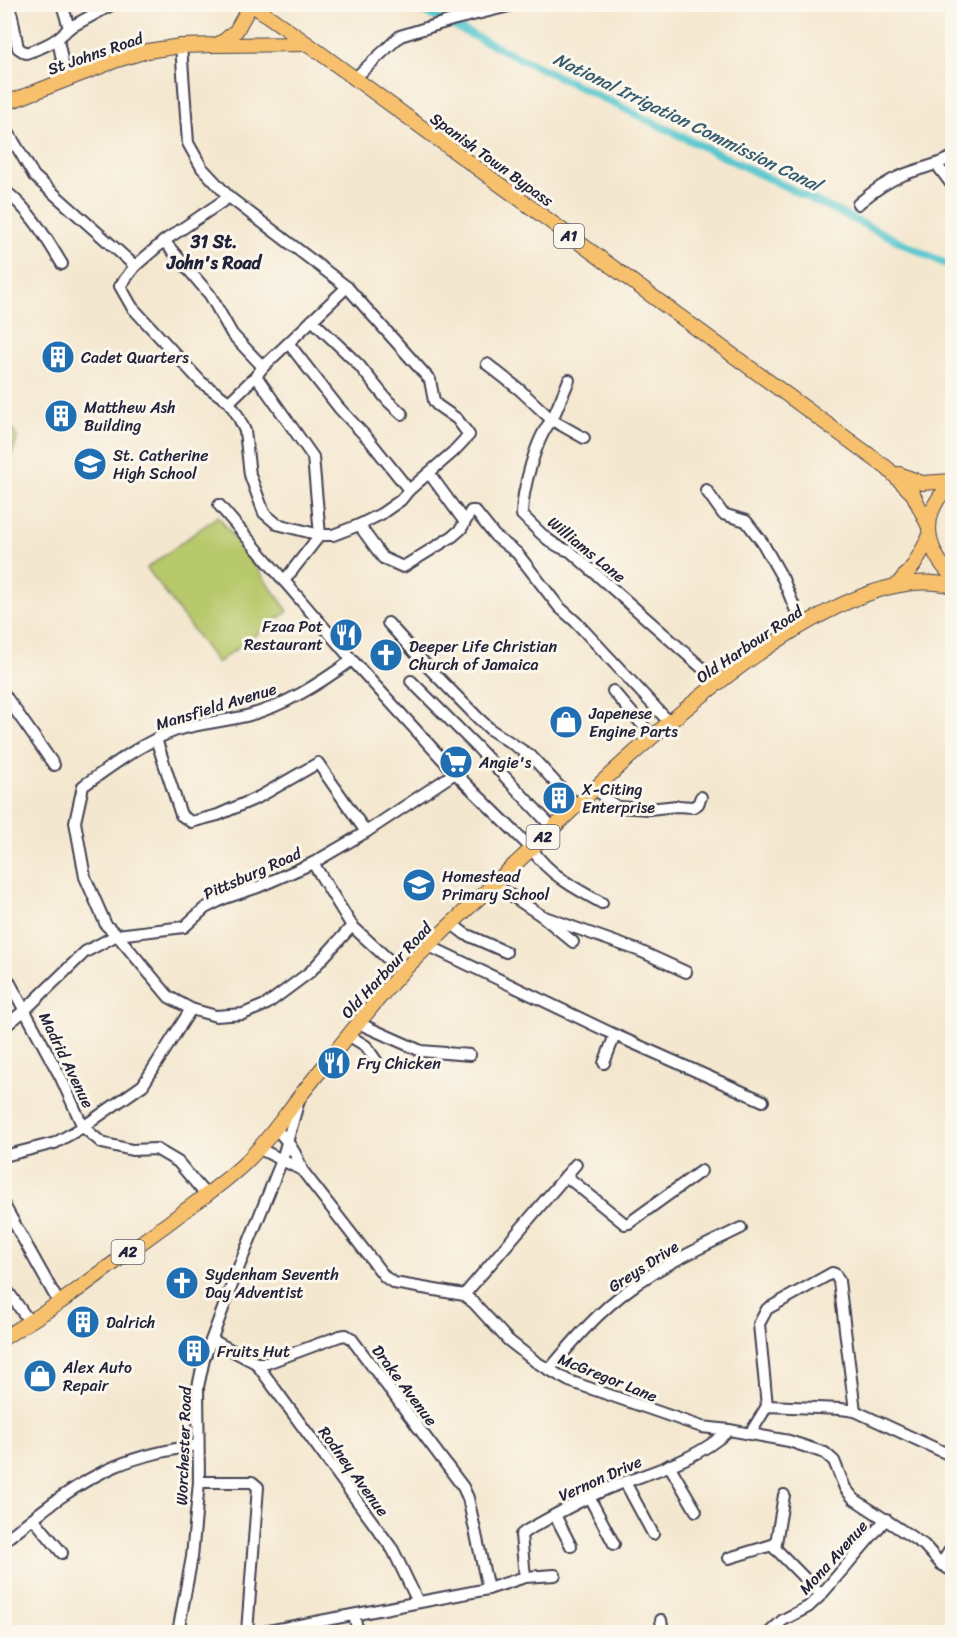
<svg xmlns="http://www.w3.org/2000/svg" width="957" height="1637" font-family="Sriracha,sans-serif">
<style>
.green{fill:#b8c96c;stroke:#6d7654;stroke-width:1.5}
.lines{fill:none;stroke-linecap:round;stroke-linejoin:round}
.canal{stroke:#5bc8cf;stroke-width:8}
.minor-casing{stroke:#424051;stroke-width:14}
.major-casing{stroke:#424051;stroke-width:16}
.minor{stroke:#fff;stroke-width:10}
.major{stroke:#f7c06c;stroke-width:14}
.labels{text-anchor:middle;stroke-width:6;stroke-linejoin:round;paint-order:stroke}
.shield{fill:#fbf7ec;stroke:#636270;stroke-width:1.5}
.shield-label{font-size:15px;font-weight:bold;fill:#22223b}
.street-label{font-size:16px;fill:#22223b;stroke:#fbf7ec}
.poi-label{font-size:16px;fill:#22223b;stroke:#fbf7ec;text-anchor:start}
.water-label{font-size:18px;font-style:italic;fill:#365c6f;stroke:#fbf7ec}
.neighbourhood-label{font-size:18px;font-weight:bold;fill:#22223b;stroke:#fbf7ec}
</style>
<rect width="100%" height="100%" fill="#fbf7ec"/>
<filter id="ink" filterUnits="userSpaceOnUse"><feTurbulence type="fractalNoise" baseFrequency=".0167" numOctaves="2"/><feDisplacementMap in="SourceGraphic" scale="12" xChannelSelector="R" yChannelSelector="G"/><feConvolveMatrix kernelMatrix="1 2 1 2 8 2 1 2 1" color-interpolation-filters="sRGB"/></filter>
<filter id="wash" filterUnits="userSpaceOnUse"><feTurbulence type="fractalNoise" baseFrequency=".008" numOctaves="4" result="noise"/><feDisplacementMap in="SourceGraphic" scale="24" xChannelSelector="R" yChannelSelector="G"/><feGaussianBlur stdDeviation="1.35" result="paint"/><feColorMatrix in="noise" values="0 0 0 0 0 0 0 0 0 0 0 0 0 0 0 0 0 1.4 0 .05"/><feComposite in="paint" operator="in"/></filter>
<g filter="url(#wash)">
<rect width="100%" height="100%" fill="#f4e7cf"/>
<!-- green -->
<g class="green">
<path d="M4,410l13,28 -12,42h-1z"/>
<path d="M218,516l70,95 -71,52 -70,-95z"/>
</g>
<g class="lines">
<!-- canal -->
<path class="canal" d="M408,4l544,263"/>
</g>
</g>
<g filter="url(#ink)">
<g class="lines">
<defs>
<g id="minor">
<path d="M8,4l4,12 6,32 8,5c18,-6 30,-11 43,-25l-7,-24"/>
<path d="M69,28l44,-24"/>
<path d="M58,40l8,39"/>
<path d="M181,46l7,97 14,25 27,29 118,90 83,93 4,21 3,4 20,14 12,16 -16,17 -44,38 -8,10 -20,14 -22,11"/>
<path d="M354,79l46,-43 52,-16 65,-16"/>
<path d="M4,125l30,51 101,90"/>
<path d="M937,165l15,20"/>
<path d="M4,190c27,21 41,46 58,74"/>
<path d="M229,197l-65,44 -29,25 -15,20 12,21 69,75 28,20 9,14 7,15 5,44 14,38 13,11 43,11h13l26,-10 24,33 20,9 50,-31 8,-7 10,-18h4l20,25 22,17 42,54 17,15 93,100"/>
<path d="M858,204c14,-12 27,-22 45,-29 17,-7 33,-9 49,-18"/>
<path d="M164,241l46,54 22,39 31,33"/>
<path d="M312,320l46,44 30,37 14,13"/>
<path d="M289,344l50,64 31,33 39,49"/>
<path d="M487,364l33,26 32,30c-16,17 -30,71 -30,95 15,14 27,30 48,36l148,131"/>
<path d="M569,380l-17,40 32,18"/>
<path d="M229,402l27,-26"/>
<path d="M429,473l35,48"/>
<path d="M706,490l17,24 23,7 16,21 21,37 19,47"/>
<path d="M219,505l133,155 103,113 77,76c16,25 44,40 70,54"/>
<path d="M284,581l36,-46 -7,-78 -57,-81 7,-9 84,-80"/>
<path d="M388,623l37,41 53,54 13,12 40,26 46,50"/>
<path d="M352,660c-33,24 -67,46 -106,56 -24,6 -49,7 -72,15 -34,13 -62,35 -91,55l-8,36 10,55 21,48 11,10 52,62 22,12 25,7 27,-2 24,-10 43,-32 42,-46"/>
<path d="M411,681l65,65 77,82"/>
<path d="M613,691l40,46"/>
<path d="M4,694l50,71"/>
<path d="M156,739l25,76 10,7 27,-7 41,-18 59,-34 48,69"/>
<path d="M597,789l8,10 13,8 31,2 28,-3 16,1 5,-3 3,-7"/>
<path d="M313,863l39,63 50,46"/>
<path d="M494,884l48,32 31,26"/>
<path d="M542,916l98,35 46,21"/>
<path d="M452,924l13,10 41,18"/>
<path d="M429,946l186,89 148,66"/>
<path d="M4,972l57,106 22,49 19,16 30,7 24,-1 22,13 28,33"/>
<path d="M358,1023l63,28 49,4"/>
<path d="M4,1027l21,-17 60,-58 32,-17 67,-8 21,-19 20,-10 33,-11 55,-24 53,-31 89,-59"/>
<path d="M348,1035l18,11 11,16"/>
<path d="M604,1063l11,-28"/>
<path d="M275,1128c13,13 21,24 27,42l83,107 9,6 70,12 10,8 34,37 28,22 33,19 133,46 27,3 60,11 36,12 9,8 11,27 9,11 70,46 17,19 11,7"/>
<path d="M258,1148l44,22"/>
<path d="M4,1156l51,-13 28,-16 60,-42 48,-76"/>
<path d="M566,1176l59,48 4,-1 72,-52"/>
<path d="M4,1205l55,98"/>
<path d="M4,1286l25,35"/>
<path d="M464,1295l112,-131"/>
<path d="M212,1340l44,23h11l73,-27 6,-1 5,3 112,149 5,11 20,91"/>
<path d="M256,1363l137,187 25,52"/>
<path d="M549,1370c25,-30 50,-59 82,-82 33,-24 73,-42 110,-60"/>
<path d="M767,1406l-8,-82 8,-15 65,-36 3,1 4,7 16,130"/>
<path d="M750,1434l17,-28 74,3 14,2 97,45"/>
<path d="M669,1465l27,46"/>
<path d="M199,1482h53l6,5 -11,145"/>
<path d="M625,1482l28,52"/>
<path d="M589,1497l25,47"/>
<path d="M555,1515l16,31"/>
<path d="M33,1518l29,35"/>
<path d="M4,1541c35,-28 71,-58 112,-75 26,-11 54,-16 81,-21"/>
<path d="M775,1549l9,-54"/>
<path d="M729,1558l43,-13 49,50"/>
<path d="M941,1564l11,-17"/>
<path d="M525,1577l-4,-42 5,-4c27,-15 54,-31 83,-43 41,-16 87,-27 120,-58"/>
<path d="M354,1615l4,17"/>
<path d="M661,1620l2,12"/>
<path d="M178,1632l14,-75 7,-75 -1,-95 6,-28 34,-90 44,-109 17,-60"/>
<path d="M263,1632l225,-43 37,-12 30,-2"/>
<path d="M770,1632l13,-12 25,-13 13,-12 65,-76"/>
</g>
<g id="major">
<path d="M251,4l61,43 575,421 26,26 15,31"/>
<path d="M218,45l89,-1"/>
<path d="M4,104l113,-44 30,-9 34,-5 35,-1 8,-4 12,-10 15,-27"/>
<path d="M899,474l23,9 30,-2"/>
<path d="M952,484c-33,28 -28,64 0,92"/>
<path d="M897,585l17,-20 15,-27"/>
<path d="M4,1338c19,-13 39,-24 58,-37 35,-25 70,-52 105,-77 26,-20 54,-38 78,-61 21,-20 38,-45 55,-67 34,-42 66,-85 103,-125 40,-41 84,-80 126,-120 82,-78 304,-299 423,-265"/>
</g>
</defs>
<!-- minor casing -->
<use href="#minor" class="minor-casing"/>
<!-- major casing -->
<use href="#major" class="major-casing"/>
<!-- minor -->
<use href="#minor" class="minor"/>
<!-- major -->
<use href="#major" class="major"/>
</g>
</g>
<!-- icons -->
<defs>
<symbol id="building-disc" viewBox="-11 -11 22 22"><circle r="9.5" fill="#1f6fb2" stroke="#fbf7ec"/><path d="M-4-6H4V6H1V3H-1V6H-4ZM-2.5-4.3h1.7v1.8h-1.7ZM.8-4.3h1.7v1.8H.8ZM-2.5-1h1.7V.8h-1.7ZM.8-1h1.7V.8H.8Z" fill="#fff"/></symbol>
<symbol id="school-disc" viewBox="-11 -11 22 22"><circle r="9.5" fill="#1f6fb2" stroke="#fbf7ec"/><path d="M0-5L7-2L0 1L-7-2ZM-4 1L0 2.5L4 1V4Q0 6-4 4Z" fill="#fff"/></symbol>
<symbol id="restaurant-disc" viewBox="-11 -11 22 22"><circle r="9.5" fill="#1f6fb2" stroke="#fbf7ec"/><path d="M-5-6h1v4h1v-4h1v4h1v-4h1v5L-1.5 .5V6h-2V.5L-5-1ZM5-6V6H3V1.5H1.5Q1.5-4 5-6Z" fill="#fff"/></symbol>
<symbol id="church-disc" viewBox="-11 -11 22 22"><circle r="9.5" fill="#1f6fb2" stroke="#fbf7ec"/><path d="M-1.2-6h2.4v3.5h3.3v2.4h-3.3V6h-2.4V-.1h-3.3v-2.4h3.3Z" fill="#fff"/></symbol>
<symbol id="shop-disc" viewBox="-11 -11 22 22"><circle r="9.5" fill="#1f6fb2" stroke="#fbf7ec"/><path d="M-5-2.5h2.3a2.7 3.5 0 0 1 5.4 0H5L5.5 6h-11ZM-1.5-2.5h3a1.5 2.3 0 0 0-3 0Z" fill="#fff"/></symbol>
<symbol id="supermarket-disc" viewBox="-11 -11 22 22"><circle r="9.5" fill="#1f6fb2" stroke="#fbf7ec"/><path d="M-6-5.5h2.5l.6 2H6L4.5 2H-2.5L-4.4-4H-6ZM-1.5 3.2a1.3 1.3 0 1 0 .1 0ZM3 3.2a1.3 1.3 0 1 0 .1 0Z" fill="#fff"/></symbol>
</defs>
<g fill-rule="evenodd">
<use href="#building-disc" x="39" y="338" width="38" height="38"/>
<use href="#building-disc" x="42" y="397" width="38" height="38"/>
<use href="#school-disc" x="71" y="445" width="38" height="38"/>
<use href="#restaurant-disc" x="327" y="616" width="38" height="38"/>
<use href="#church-disc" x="367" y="636" width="38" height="38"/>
<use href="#shop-disc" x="547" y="703" width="38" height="38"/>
<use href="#supermarket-disc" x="437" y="743" width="38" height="38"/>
<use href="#building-disc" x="540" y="779" width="38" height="38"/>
<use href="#school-disc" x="400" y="866" width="38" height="38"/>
<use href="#restaurant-disc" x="315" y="1044" width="38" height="38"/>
<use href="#church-disc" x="163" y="1264" width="38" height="38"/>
<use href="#building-disc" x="64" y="1303" width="38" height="38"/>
<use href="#building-disc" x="175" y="1332" width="38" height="38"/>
<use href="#shop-disc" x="21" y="1357" width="38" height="38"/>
</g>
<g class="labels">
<!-- shield labels -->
<g class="shield">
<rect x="554" y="224" width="30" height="24" rx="4.5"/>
<rect x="526.5" y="825" width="33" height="24" rx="4.5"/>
<rect x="111.5" y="1240" width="33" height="24" rx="4.5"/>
</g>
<g class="shield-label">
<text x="569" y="241">A1</text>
<text x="543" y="842">A2</text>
<text x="128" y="1257">A2</text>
</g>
<!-- street labels -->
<g class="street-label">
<text transform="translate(95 53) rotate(-19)" y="6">St Johns Road</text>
<text transform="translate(492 159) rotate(36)" y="6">Spanish Town Bypass</text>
<text transform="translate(587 549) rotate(39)" y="6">Williams Lane</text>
<text transform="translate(749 644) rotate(-34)" y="6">Old Harbour Road</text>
<text transform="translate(216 706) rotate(-17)" y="6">Mansfield Avenue</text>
<text transform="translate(252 873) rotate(-24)" y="6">Pittsburg Road</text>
<text transform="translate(386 970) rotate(-47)" y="6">Old Harbour Road</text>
<text transform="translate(67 1060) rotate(64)" y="6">Madrid Avenue</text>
<text transform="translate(643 1266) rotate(-33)" y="6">Greys Drive</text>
<text transform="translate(608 1377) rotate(22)" y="6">McGregor Lane</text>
<text transform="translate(405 1385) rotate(53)" y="6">Drake Avenue</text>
<text transform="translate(183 1446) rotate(-88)" y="6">Worchester Road</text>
<text transform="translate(354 1471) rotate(54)" y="6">Rodney Avenue</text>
<text transform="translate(600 1478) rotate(-24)" y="6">Vernon Drive</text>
<text transform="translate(833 1557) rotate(-48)" y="6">Mona Avenue</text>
</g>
<!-- poi labels -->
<g class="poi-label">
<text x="81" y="363">Cadet Quarters</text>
<text x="84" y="413">Matthew Ash<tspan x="84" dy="18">Building</tspan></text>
<text x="113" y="461">St. Catherine<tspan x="113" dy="18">High School</tspan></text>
<text x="323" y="632" text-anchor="end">Fzaa Pot<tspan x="323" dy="18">Restaurant</tspan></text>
<text x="409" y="652">Deeper Life Christian<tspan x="409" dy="18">Church of Jamaica</tspan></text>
<text x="589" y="719">Japenese<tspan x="589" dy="18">Engine Parts</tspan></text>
<text x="479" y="768">Angie's</text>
<text x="582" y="795">X-Citing<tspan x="582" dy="18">Enterprise</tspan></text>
<text x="442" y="882">Homestead<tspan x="442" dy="18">Primary School</tspan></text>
<text x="357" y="1069">Fry Chicken</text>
<text x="205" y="1280">Sydenham Seventh<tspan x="205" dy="18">Day Adventist</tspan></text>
<text x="106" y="1328">Dalrich</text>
<text x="217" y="1357">Fruits Hut</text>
<text x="63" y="1373">Alex Auto<tspan x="63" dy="18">Repair</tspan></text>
</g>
<!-- water labels -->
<g class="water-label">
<text transform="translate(687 122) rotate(26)" y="6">National Irrigation Commission Canal</text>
</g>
<!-- neighbourhood labels -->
<g class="neighbourhood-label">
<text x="214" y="248">31 St.<tspan x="214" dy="21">John's Road</tspan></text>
</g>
</g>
<!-- margin -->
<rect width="957" height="1637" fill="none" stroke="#fbf7ec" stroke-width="24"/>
</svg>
